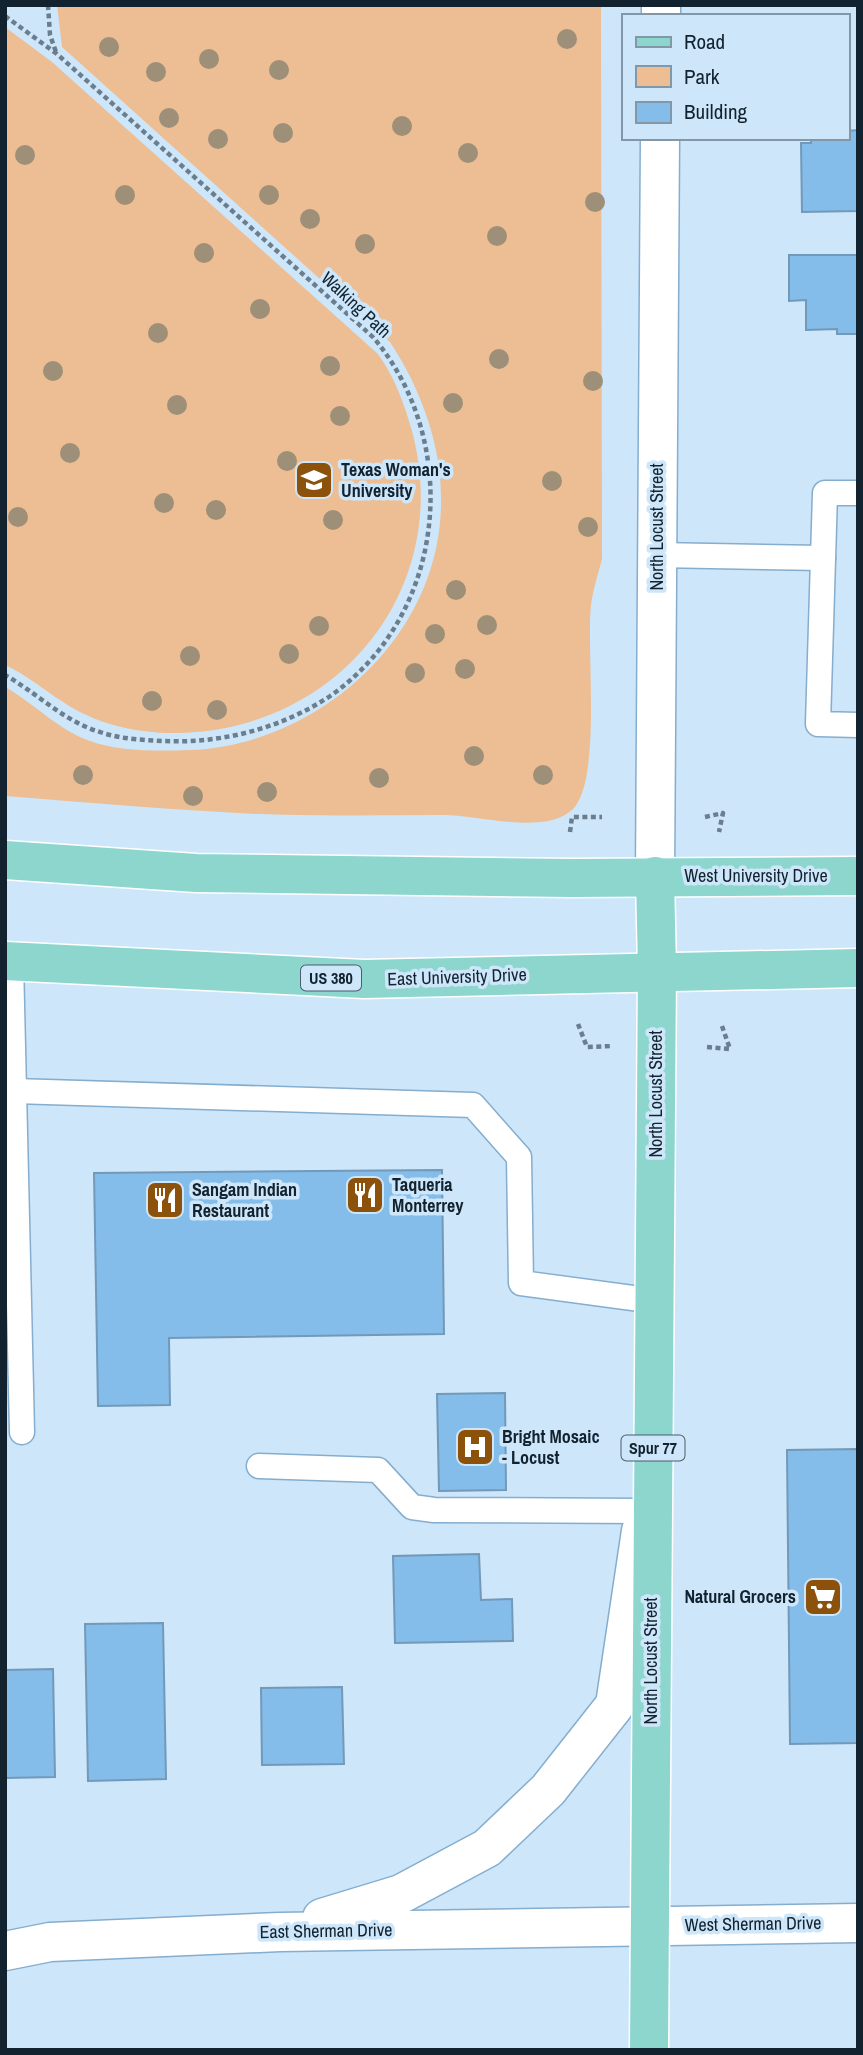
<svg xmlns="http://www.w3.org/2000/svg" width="863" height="2055" font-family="'Archivo Narrow',sans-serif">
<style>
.green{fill:#edbe93}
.building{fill:#85bdea;stroke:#7299b9;stroke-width:2}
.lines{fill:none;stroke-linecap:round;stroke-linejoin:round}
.lane-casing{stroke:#85adce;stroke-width:27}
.secondary-casing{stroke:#85adce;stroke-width:41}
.primary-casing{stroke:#fff;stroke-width:41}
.path{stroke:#6a7e8e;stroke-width:4.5;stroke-dasharray:5 3.5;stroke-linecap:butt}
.lane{stroke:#fff;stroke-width:24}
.secondary{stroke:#fff;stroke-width:38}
.primary{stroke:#8dd6cd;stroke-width:38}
.tree{fill:#9e8f78}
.labels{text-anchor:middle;stroke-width:7;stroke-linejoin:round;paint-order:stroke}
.shield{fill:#cde6fa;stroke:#4a5d6b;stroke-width:2}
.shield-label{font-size:16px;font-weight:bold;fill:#12222e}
.street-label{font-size:18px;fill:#12222e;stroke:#cde6fa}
.poi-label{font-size:18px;font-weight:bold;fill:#12222e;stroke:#cde6fa;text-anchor:start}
</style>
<rect width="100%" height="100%" fill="#cde6fa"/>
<!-- green -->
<g class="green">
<path d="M57,5h544l1,554c-4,15 -9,31 -11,46 -5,42 11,175 -18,204 -27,27 -95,6 -129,6 -69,0 -137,2 -206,-2 -78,-4 -155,-11 -233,-17v-109c29,16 53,43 85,54 30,11 69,10 100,9 129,-5 251,-114 251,-248 1,-56 -20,-113 -51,-160l-328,-295z"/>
<path d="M5,27l47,35 326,292c17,24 26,49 34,77 42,156 -72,298 -232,302 -40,1 -83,-8 -117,-31 -19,-12 -36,-27 -58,-37z"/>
</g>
<!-- building -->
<g class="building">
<path d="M858,130v81l-56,1 -1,-69h10v-5h36v-7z"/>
<path d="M789,255h69v79h-21v-5l-31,1v-30l-17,1z"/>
<path d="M442,1170l2,164 -275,4 1,67 -72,1 -4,-233z"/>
<path d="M505,1393l1,97 -67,1 -2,-97z"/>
<path d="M858,1449v294l-68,1 -3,-294z"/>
<path d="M479,1554l2,46 31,-1 1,42 -118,2 -2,-87z"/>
<path d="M163,1623l3,156 -78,2 -3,-157z"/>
<path d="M53,1669l2,108 -50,1v-108z"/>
<path d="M342,1687l2,77 -82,1 -1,-77z"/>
</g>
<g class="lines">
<defs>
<g id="lane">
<path d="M858,493h-33l-7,231 40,1"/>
<path d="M657,555l166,3"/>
<path d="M11,962l11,470"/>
<path d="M14,1091l459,14 46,52 2,126 134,18"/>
<path d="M259,1466l119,4 34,37 22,3 210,1"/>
</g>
<g id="secondary">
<path d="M661,16v-11"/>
<path d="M655,876l5,-738"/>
<path d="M322,1918l79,-24 86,-46 61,-58 67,-85 26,-174"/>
<path d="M5,1951l45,-9 230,-10 578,-9"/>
</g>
<g id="primary">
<path d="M5,860l191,13 376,5 286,-2"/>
<path d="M5,961l359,18 494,-11"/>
<path d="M649,2050l8,-1080 -2,-94"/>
</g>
</defs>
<!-- lane casing -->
<use href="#lane" class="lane-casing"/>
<!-- secondary casing -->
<use href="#secondary" class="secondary-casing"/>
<!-- primary casing -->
<use href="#primary" class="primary-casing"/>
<!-- path -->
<g class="path">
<path d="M48,5l2,30 6,17"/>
<path d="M5,16l52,38 316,283c89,105 74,275 -40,357 -49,34 -112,50 -170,47 -21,-1 -43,-2 -63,-9 -35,-10 -63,-39 -95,-57"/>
<path d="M705,817l18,-4 -4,19"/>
<path d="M570,832l2,-15h30"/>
<path d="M578,1024l9,23 26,-1"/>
<path d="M707,1047l23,2 -8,-23"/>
</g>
<!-- lane -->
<use href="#lane" class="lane"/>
<!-- secondary -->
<use href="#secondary" class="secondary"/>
<!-- primary -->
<use href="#primary" class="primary"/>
</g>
<!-- trees -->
<g class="tree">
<circle cx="567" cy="39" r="10"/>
<circle cx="109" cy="47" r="10"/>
<circle cx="209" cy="59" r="10"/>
<circle cx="279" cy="70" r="10"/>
<circle cx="156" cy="72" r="10"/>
<circle cx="169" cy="118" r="10"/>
<circle cx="402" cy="126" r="10"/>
<circle cx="283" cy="133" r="10"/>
<circle cx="218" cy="139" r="10"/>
<circle cx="468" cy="153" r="10"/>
<circle cx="25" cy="155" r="10"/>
<circle cx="125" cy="195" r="10"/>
<circle cx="269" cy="195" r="10"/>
<circle cx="595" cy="202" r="10"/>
<circle cx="310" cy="219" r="10"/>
<circle cx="497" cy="236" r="10"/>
<circle cx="365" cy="244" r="10"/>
<circle cx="204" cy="253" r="10"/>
<circle cx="260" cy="309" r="10"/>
<circle cx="158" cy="333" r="10"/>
<circle cx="499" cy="359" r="10"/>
<circle cx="330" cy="366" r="10"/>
<circle cx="53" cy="371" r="10"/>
<circle cx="593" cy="381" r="10"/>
<circle cx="453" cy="403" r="10"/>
<circle cx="177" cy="405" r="10"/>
<circle cx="340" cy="416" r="10"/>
<circle cx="70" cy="453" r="10"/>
<circle cx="287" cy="461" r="10"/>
<circle cx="552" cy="481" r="10"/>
<circle cx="164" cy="503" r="10"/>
<circle cx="216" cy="510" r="10"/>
<circle cx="18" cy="517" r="10"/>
<circle cx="333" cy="520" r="10"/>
<circle cx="588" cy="527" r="10"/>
<circle cx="456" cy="590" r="10"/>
<circle cx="487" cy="625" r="10"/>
<circle cx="319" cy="626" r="10"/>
<circle cx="435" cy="634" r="10"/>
<circle cx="289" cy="654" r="10"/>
<circle cx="190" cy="656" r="10"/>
<circle cx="465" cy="669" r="10"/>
<circle cx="415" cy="673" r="10"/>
<circle cx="152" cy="701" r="10"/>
<circle cx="217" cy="710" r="10"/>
<circle cx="474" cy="756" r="10"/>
<circle cx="83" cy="775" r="10"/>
<circle cx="543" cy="775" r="10"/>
<circle cx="379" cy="778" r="10"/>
<circle cx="267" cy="792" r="10"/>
<circle cx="193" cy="796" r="10"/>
</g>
<!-- icons -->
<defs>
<symbol id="university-square" viewBox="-11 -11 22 22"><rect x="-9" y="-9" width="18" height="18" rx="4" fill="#8c520b" stroke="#cde6fa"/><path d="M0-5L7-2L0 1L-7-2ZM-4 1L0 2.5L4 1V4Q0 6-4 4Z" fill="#fff"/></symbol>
<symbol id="restaurant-square" viewBox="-11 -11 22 22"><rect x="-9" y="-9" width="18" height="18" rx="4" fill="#8c520b" stroke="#cde6fa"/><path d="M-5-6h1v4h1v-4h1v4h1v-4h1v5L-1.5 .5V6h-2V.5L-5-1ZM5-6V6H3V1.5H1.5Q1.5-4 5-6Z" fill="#fff"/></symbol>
<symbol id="hospital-square" viewBox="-11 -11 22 22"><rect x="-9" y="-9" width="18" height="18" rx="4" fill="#8c520b" stroke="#cde6fa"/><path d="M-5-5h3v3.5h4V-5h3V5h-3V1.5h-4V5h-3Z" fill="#fff"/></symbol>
<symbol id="supermarket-square" viewBox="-11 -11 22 22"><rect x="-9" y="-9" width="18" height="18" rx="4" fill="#8c520b" stroke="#cde6fa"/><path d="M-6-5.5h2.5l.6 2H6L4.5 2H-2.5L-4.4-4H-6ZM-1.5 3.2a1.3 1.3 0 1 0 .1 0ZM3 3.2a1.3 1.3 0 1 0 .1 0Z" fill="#fff"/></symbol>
</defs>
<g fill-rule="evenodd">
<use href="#university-square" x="292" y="458" width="44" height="44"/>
<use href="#restaurant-square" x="343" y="1173" width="44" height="44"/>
<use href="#restaurant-square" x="143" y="1178" width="44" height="44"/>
<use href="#hospital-square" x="453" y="1425" width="44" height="44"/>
<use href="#supermarket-square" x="801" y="1575" width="44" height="44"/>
</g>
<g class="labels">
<!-- shield labels -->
<g class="shield">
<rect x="301" y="965.5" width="60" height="25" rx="5"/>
<rect x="621.5" y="1435.5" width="63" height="25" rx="5"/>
</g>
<g class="shield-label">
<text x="331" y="984">US 380</text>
<text x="653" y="1454">Spur 77</text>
</g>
<!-- street labels -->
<g class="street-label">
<text transform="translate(356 305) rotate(43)" y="6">Walking Path</text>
<text transform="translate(657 527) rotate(-90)" y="6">North Locust Street</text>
<text x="756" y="882">West University Drive</text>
<text transform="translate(457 977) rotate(-2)" y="6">East University Drive</text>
<text transform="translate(656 1094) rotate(-90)" y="6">North Locust Street</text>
<text transform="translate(651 1661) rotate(-90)" y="6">North Locust Street</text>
<text transform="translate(753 1924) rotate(-1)" y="6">West Sherman Drive</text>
<text transform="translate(326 1931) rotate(-1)" y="6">East Sherman Drive</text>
</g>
<!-- poi labels -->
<g class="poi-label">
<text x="341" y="476">Texas Woman's<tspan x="341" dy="21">University</tspan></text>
<text x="392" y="1191">Taqueria<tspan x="392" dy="21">Monterrey</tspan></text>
<text x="192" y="1196">Sangam Indian<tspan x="192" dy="21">Restaurant</tspan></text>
<text x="502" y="1443">Bright Mosaic<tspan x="502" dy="21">- Locust</tspan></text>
<text x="796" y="1603" text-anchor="end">Natural Grocers</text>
</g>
</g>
<!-- border -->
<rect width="863" height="2055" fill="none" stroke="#12222e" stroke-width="14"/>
<!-- legend -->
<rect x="622" y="14" width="228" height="126" fill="#cde6fa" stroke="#8298a8" stroke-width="2"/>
<rect x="636" y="37" width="35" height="10" fill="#8dd6cd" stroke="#8298a8" stroke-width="2"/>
<text x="684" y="49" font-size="21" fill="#12222e">Road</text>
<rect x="636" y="66" width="35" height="21" fill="#edbe93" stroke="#8298a8" stroke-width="2"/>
<text x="684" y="84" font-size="21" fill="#12222e">Park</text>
<rect x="636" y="102" width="35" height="21" fill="#85bdea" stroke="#8298a8" stroke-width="2"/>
<text x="684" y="119" font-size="21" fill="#12222e">Building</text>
</svg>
